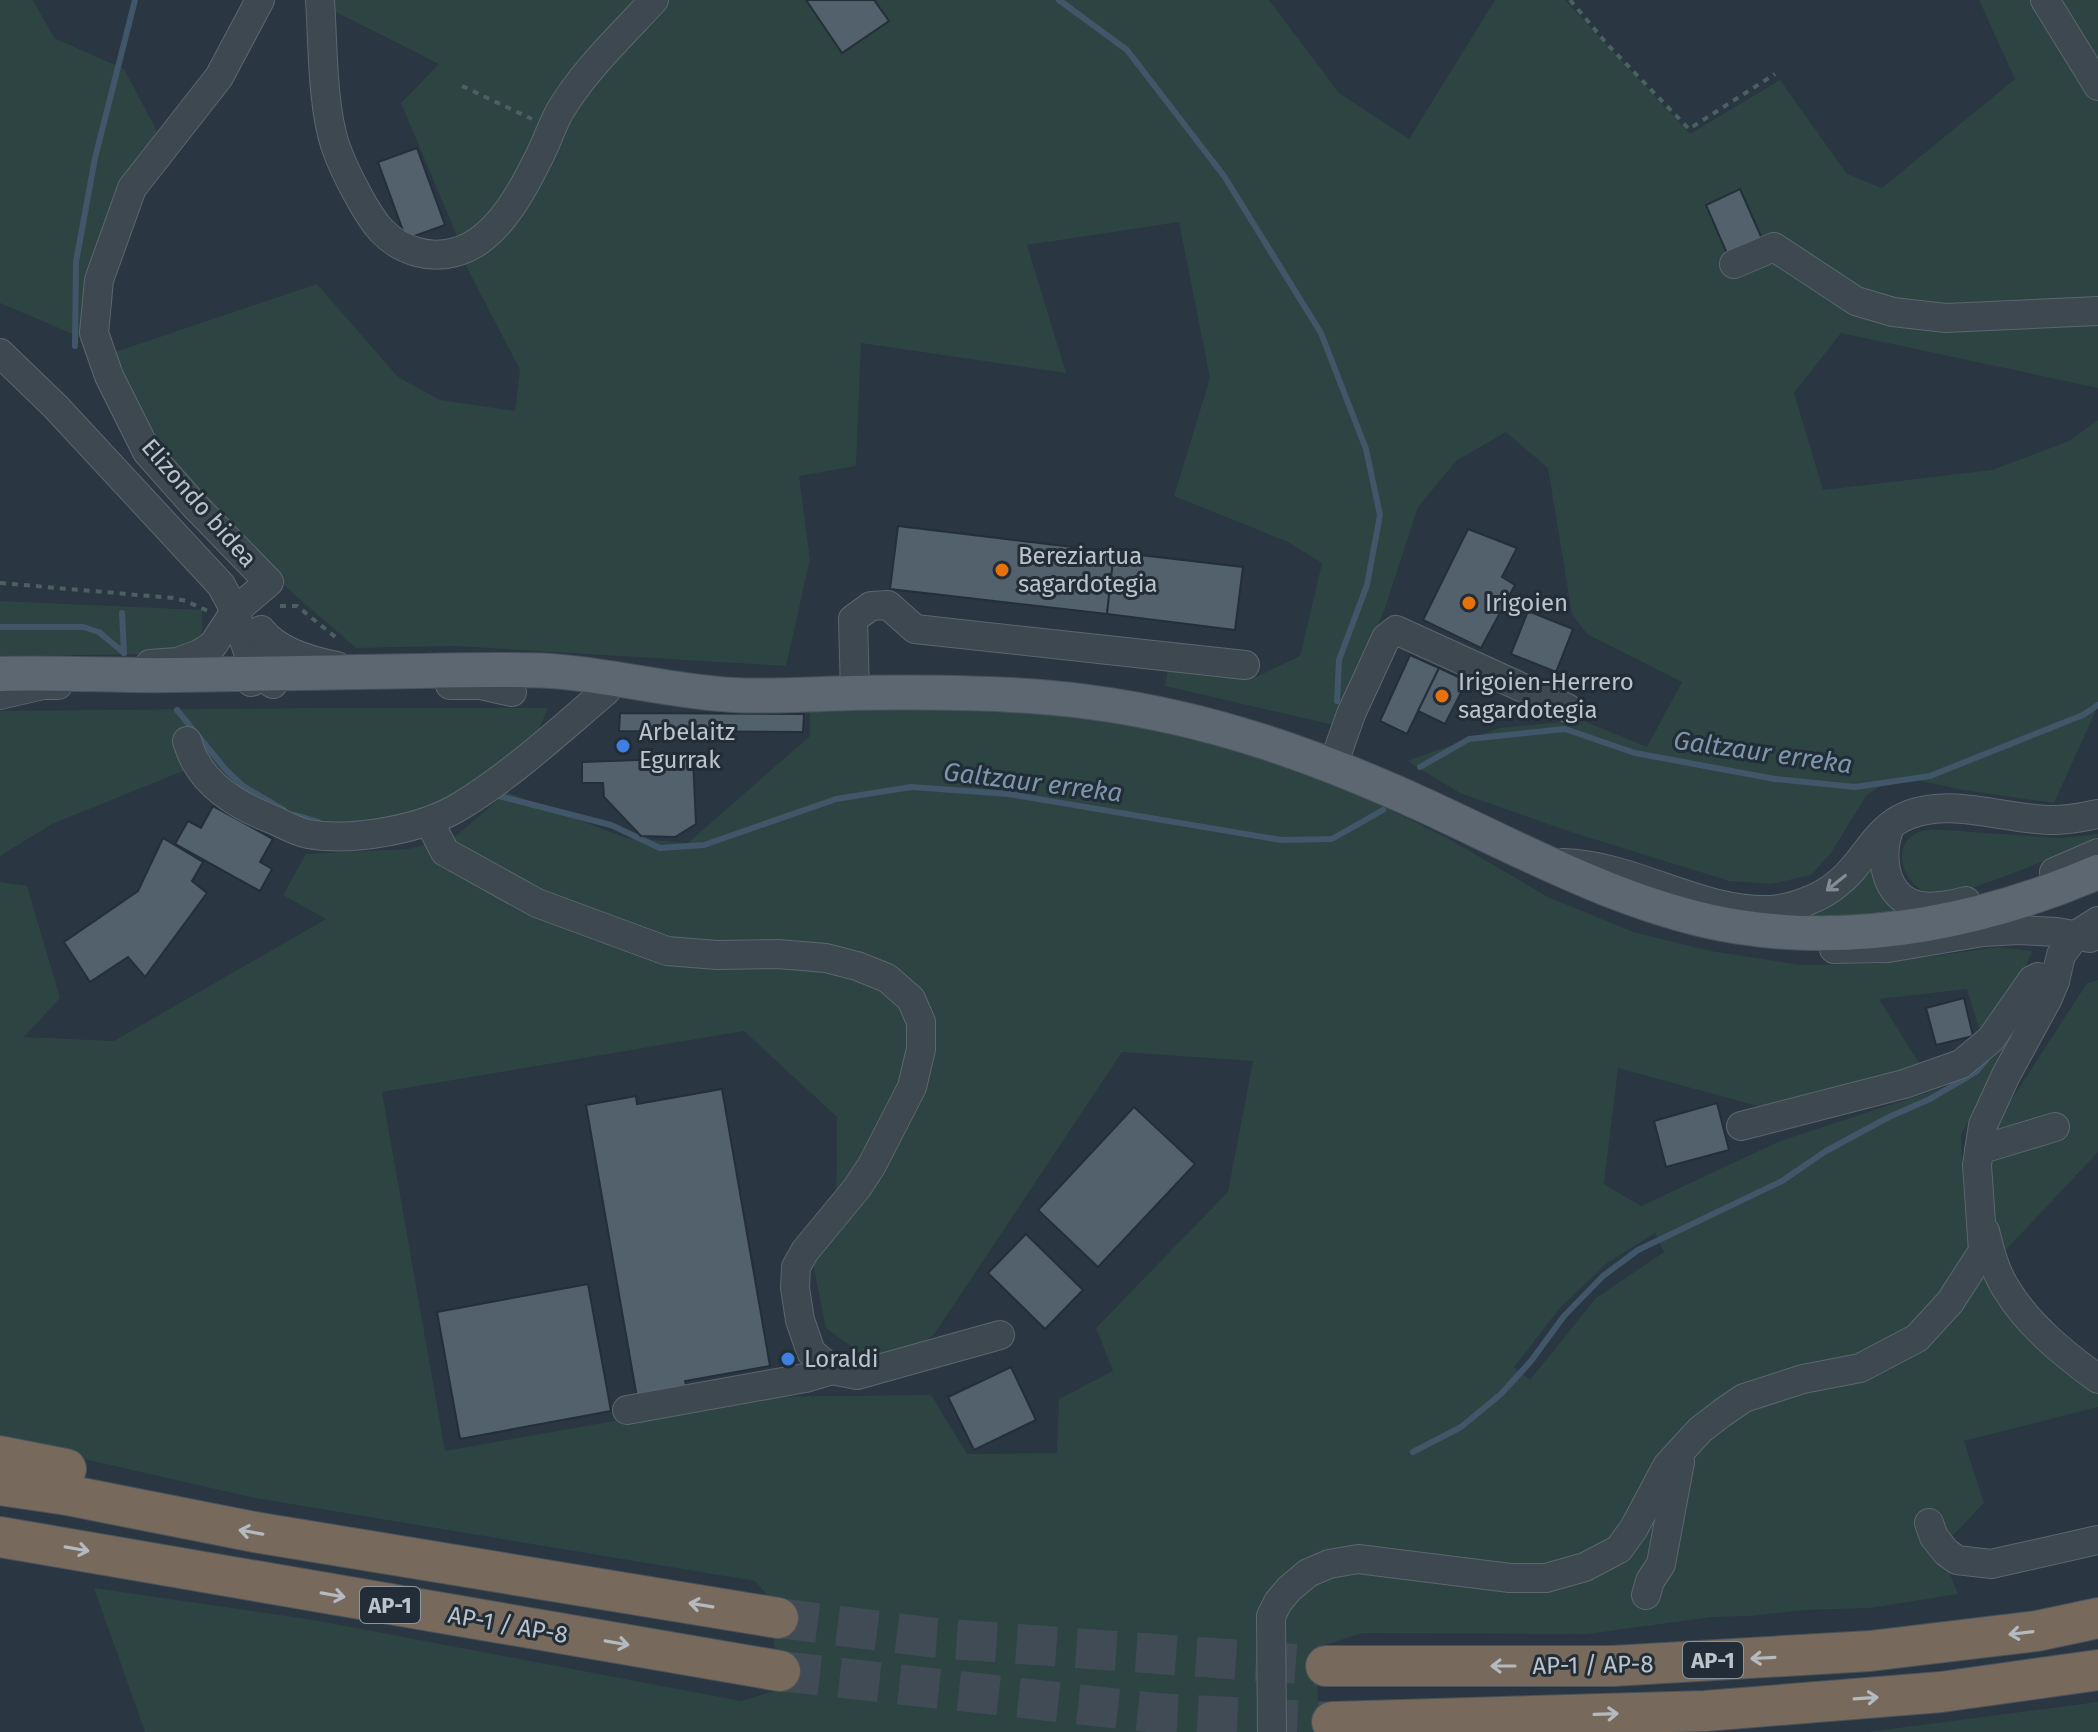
<svg xmlns="http://www.w3.org/2000/svg" width="2098" height="1732" font-family="'Fira Sans',sans-serif">
<style>
.green{fill:#2d4443;fill-rule:evenodd}
.lines{fill:none;stroke-linecap:round;stroke-linejoin:round}
.stream{stroke:#415669;stroke-width:6}
.building{fill:#53616c;stroke:#242f39;stroke-width:2}
.highway-tunnel{stroke:#404b56;stroke-width:40;stroke-dasharray:40 20;stroke-linecap:butt}
.minor-casing{stroke:#5c666f;stroke-width:30}
.major-casing{stroke:#47515b;stroke-width:36}
.highway-casing{stroke:#48535c;stroke-width:42}
.path{stroke:#4c6061;stroke-width:4;stroke-dasharray:6 6;stroke-linecap:butt}
.minor{stroke:#3e4851;stroke-width:28}
.major{stroke:#5c6771;stroke-width:34}
.highway{stroke:#77695b;stroke-width:40}
.oneway{stroke:#838c94}
.oneway2{stroke:#b4bac0}
.food-dot{fill:#e8710a;stroke:#222d37;stroke-width:3}
.shop-dot{fill:#3f7fe0;stroke:#222d37;stroke-width:3}
.labels{text-anchor:middle;stroke-width:6;stroke-linejoin:round;paint-order:stroke}
.shield{fill:#222d37;stroke:#8d969f;stroke-width:2}
.shield-label{font-size:22px;font-weight:bold;fill:#bbc3cb}
.street-label{font-size:24px;fill:#bbc3cb;stroke:#222d37}
.poi-label{font-size:24px;fill:#bbc3cb;stroke:#222d37;text-anchor:start}
.water-label{font-size:26px;font-style:italic;fill:#7e96ab;stroke:#222d37}
</style>
<rect width="100%" height="100%" fill="#2a3641"/>
<!-- green -->
<g class="green">
<path d="M0,0h33l21,38 70,31 36,68 -78,201 -82,-35z"/>
<path d="M329,0h317l-105,115 -11,39 -23,42 -47,47 -59,-140 38,-39 -111,-56z"/>
<path d="M664,0h605l70,93 70,46 86,-139h70l125,134 90,-54 67,94 35,14 133,-109 -36,-79h58l61,98v290l-257,-55 -47,60 29,97 169,-20 77,-29 29,-21v286l-44,97 -91,-13 -50,-11 -28,4 -19,13 -35,57 -20,22 -40,9 -42,-3 -161,-50 -108,-38 -53,-32 93,-33 81,-8 66,27 35,-65 -95,-48 -15,-20 -24,-146 -42,-36 -50,29 -38,46 -33,101 -47,118 -173,-40 3,-18 88,9 44,-21 22,-93 -34,-21 -114,-46 36,-118 -31,-156 -152,23 39,128 -205,-30 -5,123 -57,10 11,83 -24,107 -332,-20 -98,2 -84,-73 -114,-121 -52,-99 211,-71 81,93 42,23 75,11 5,-41 -58,-112 114,-155z"/>
<path d="M2051,0h47v70z"/>
<path d="M0,601l202,9v35l-34,9 -168,2z"/>
<path d="M810,703l202,4 182,24 138,50 117,58 99,58 85,35 78,19 90,14 74,-1 123,-17 34,4 -14,35 -38,45 -13,-42 -88,10 45,72 -152,39 -154,-42 -14,116 37,22 139,-65 183,-60 73,-79 -75,132 2,51 29,92 106,111v19l-134,34 20,62 -44,46 18,45 -88,14 -66,2 -54,6 -38,1 -125,17 -224,-1 -48,15 5,84h-1175l-51,-144 220,32 427,81 34,-10 -1,-59 3,-26 -22,-25 -500,-83 -255,-58v-558l27,4 33,112 -36,39 90,4 212,-122 -43,-24 23,-41 102,-5 48,-13 51,-44 119,46 62,5 122,-107zM744,1031l93,86 -1,100 -23,47 13,64 52,38 55,-30 189,-284 131,9 -25,131 -132,136 17,43 -54,28 -2,54 -90,1 -36,-59 -181,2 -305,54 -63,-359zM1655,1233l9,19 -68,46 -66,82 -16,-13 46,-59 47,-45zM1730,1390l25,14 -60,47 -9,24 -21,-27z"/>
<path d="M316,708h232l-10,24 -69,57 -38,21 -54,14 -78,-2 -43,-19 -53,-40 -151,61 -52,32v-145z"/>
<path d="M1944,830l117,8 37,-4v3c-38,18 -75,33 -115,47 -13,5 -34,12 -48,11 -29,-4 -49,-49 -16,-63 7,-3 17,-2 25,-2z"/>
<path d="M1870,868l4,10 30,35 -97,5 -2,-7z"/>
<path d="M2098,980v172l-94,100 -14,-35v-84l97,-150z"/>
<path d="M2098,1702v30h-230z"/>
</g>
<g class="lines">
<!-- stream -->
<g class="stream">
<path d="M1059,0l68,50 97,126 97,157 45,116 14,66 -13,70 -28,75 -2,41"/>
<path d="M75,346l1,-84 19,-104 40,-158"/>
<path d="M122,613l2,40"/>
<path d="M0,627h83l16,5 25,21"/>
<path d="M177,710l49,60 17,16 41,24"/>
<path d="M1420,767l49,-28 96,-10 70,24 140,26 80,8 75,-11 153,-61 15,-10"/>
<path d="M495,795l116,30 49,23 44,-3 132,-46 75,-12 98,7 272,46 51,-1 51,-29"/>
<path d="M294,815l24,7"/>
<path d="M1413,1452l48,-25 40,-33 30,-33 33,-45 39,-40 35,-26 144,-69 44,-30 63,-34 41,-18 46,-27 10,-12"/>
</g>
</g>
<!-- building -->
<g class="building">
<path d="M806,0h68l15,21 -47,32z"/>
<path d="M417,148l28,77 -39,14 -28,-77z"/>
<path d="M1740,189l23,52 -35,15 -22,-51z"/>
<path d="M898,526l216,26 -7,62 -217,-25z"/>
<path d="M1468,529l49,19 -15,29 13,8 -34,63 -58,-28z"/>
<path d="M1114,552l129,15 -8,63 -128,-16z"/>
<path d="M1528,611l45,18 -17,43 -45,-18z"/>
<path d="M1410,655l29,13 -32,66 -27,-13z"/>
<path d="M1439,668l28,13 -22,43 -27,-13z"/>
<path d="M620,713l184,1 -1,18 -184,-1z"/>
<path d="M693,758l3,66 -21,13 -34,-1 -37,-39 -1,-14h-21v-21z"/>
<path d="M213,806l60,33 -13,23 12,7 -12,22 -85,-47 13,-23 13,7z"/>
<path d="M163,838l40,24 -11,19 15,12 -62,84 -17,-20 -38,25 -26,-40 74,-51z"/>
<path d="M1964,998l9,38 -37,9 -10,-37z"/>
<path d="M722,1089l48,277 -85,15 2,9 -50,8 -51,-293 50,-9 1,8z"/>
<path d="M1717,1103l12,47 -63,17 -12,-46z"/>
<path d="M1134,1107l61,57 -97,103 -60,-57z"/>
<path d="M1026,1234l57,56 -38,39 -57,-56z"/>
<path d="M588,1284l23,127 -151,28 -23,-127z"/>
<path d="M1011,1367l25,53 -62,30 -26,-53z"/>
</g>
<g class="lines">
<!-- highway-tunnel -->
<g class="highway-tunnel">
<path d="M778,1618l158,20 390,28"/>
<path d="M780,1671l376,42 176,9"/>
</g>
<defs>
<g id="minor">
<path d="M320,0c3,44 2,104 15,145 6,17 14,34 23,50 15,28 28,48 59,57 24,7 50,0 68,-16 23,-19 39,-49 52,-75 9,-16 14,-34 23,-50 24,-41 62,-76 94,-111"/>
<path d="M2045,0l53,86"/>
<path d="M1734,264l40,-17 82,54 37,11 53,6 152,-7"/>
<path d="M0,353l55,53 166,179c5,10 12,20 15,30 9,24 12,55 37,69"/>
<path d="M261,630c17,22 50,31 76,36"/>
<path d="M150,664l27,-2 22,-8 14,-9 22,-34 34,-29 -74,-76 -48,-54 -38,-76 -15,-43 5,-53 33,-92 87,-111 41,-77"/>
<path d="M251,682l3,-1c9,-14 19,-22 15,-41"/>
<path d="M450,685h31l31,7"/>
<path d="M855,693l-2,-74 18,-13 17,-1 27,24 330,36"/>
<path d="M0,695l43,-10h15"/>
<path d="M187,741c3,8 5,16 10,23 16,27 48,45 77,56 11,5 23,12 34,14 45,8 116,-5 154,-29 52,-32 98,-75 144,-114"/>
<path d="M1333,765l18,-51 35,-76 10,-8 171,78"/>
<path d="M429,821l16,31 92,51 130,48 50,4 61,-1 48,4 31,8 30,12 24,21 10,23v27l-9,38 -40,78 -15,23 -52,63 -9,16 -1,21 5,32 11,32 21,18 25,5 143,-40"/>
<path d="M1890,827c-12,28 -6,73 31,79 13,2 32,-1 45,-5"/>
<path d="M1563,863c72,2 134,49 207,47 21,-1 51,-12 67,-26 28,-21 37,-57 74,-70 46,-16 98,7 145,6 14,0 28,-3 42,-6"/>
<path d="M2054,872l44,-19"/>
<path d="M1834,949l54,-1 95,-16 35,-2 39,2 33,6"/>
<path d="M1741,1126l163,-42 57,-20 30,-25 41,-59 6,-3 17,4"/>
<path d="M1979,1150l76,-23"/>
<path d="M1985,1231c5,20 10,41 22,59 22,36 57,64 91,89"/>
<path d="M627,1410l178,-32 27,-8"/>
<path d="M1929,1523l5,14 12,15 11,8 34,4 107,-24"/>
<path d="M1646,1595l4,-14 11,-17 19,-102"/>
<path d="M1272,1732l-1,-116 7,-14 11,-13 19,-16 21,-9 29,-5 152,19h36l39,-11 34,-18 15,-21 33,-62 33,-36 22,-17 22,-15 59,-19 57,-11 57,-30 33,-36 33,-51 -6,-86 6,-40 23,-50 42,-77 7,-17 6,-26 15,-20 22,-14"/>
</g>
<path id="major" d="M0,674c57,-2 115,2 173,1 83,-1 166,-3 248,-4 43,-1 87,-2 130,0 62,4 120,21 182,24 39,2 79,-1 119,-2 76,-1 162,-1 237,9 122,16 228,54 339,105 97,45 205,104 312,120 122,19 246,-7 358,-55"/>
<g id="highway">
<path d="M0,1456l66,13"/>
<path d="M0,1485l67,10 187,37 524,86"/>
<path d="M0,1537l780,134"/>
<path d="M1326,1666h287l257,-15 167,-20 61,-13"/>
<path d="M1332,1722l373,-11 236,-19 157,-22"/>
</g>
</defs>
<!-- minor casing -->
<use href="#minor" class="minor-casing"/>
<!-- major casing -->
<use href="#major" class="major-casing"/>
<!-- highway casing -->
<use href="#highway" class="highway-casing"/>
<!-- path -->
<g class="path">
<path d="M1570,0l38,45 81,84 86,-55"/>
<path d="M462,86l70,33"/>
<path d="M0,583l173,15 13,3 22,10"/>
<path d="M280,606h17l42,34"/>
</g>
<!-- minor -->
<use href="#minor" class="minor"/>
<!-- major -->
<use href="#major" class="major"/>
<!-- highway -->
<use href="#highway" class="highway"/>
</g>
<!-- one-way arrows -->
<defs><path id="oneway-shaft" d="M-6 0H5M1.5-3L5.5 0L1.5 3" fill="none" stroke-width="1.6" stroke-linecap="round" stroke-linejoin="round" transform="scale(2)"/></defs>
<use class="oneway" href="#oneway-shaft" transform="translate(1836 883) rotate(141)"/>
<g class="oneway2">
<use href="#oneway-shaft" transform="translate(251 1532) rotate(-170)"/>
<use href="#oneway-shaft" transform="translate(77 1549) rotate(10)"/>
<use href="#oneway-shaft" transform="translate(333 1595) rotate(10)"/>
<use href="#oneway-shaft" transform="translate(701 1605) rotate(-171)"/>
<use href="#oneway-shaft" transform="translate(2021 1633) rotate(173)"/>
<use href="#oneway-shaft" transform="translate(617 1643) rotate(10)"/>
<use href="#oneway-shaft" transform="translate(1763 1658) rotate(177)"/>
<use href="#oneway-shaft" transform="translate(1503 1666) rotate(180)"/>
<use href="#oneway-shaft" transform="translate(1866 1698) rotate(-4)"/>
<use href="#oneway-shaft" transform="translate(1606 1714) rotate(-2)"/>
</g>
<!-- markers -->
<g class="food-dot">
<circle cx="1002" cy="570" r="8"/>
<circle cx="1469" cy="603" r="8"/>
<circle cx="1442" cy="696" r="8"/>
</g>
<g class="shop-dot">
<circle cx="623" cy="746" r="8"/>
<circle cx="788" cy="1359" r="8"/>
</g>
<g class="labels">
<!-- shield labels -->
<g class="shield">
<rect x="360" y="1587" width="60" height="36" rx="6"/>
<rect x="1683" y="1642" width="60" height="36" rx="6"/>
</g>
<g class="shield-label">
<text x="390" y="1613">AP-1</text>
<text x="1713" y="1668">AP-1</text>
</g>
<!-- street labels -->
<g class="street-label">
<text transform="translate(199 503) rotate(49)" y="8">Elizondo bidea</text>
<text transform="translate(508 1625) rotate(10)" y="8">AP-1 / AP-8</text>
<text transform="translate(1593 1665) rotate(-1)" y="8">AP-1 / AP-8</text>
</g>
<!-- poi labels -->
<g class="poi-label">
<text x="1018" y="564">Bereziartua<tspan x="1018" dy="28">sagardotegia</tspan></text>
<text x="1485" y="611">Irigoien</text>
<text x="1458" y="690">Irigoien-Herrero<tspan x="1458" dy="28">sagardotegia</tspan></text>
<text x="639" y="740">Arbelaitz<tspan x="639" dy="28">Egurrak</tspan></text>
<text x="804" y="1367">Loraldi</text>
</g>
<!-- water labels -->
<g class="water-label">
<text transform="translate(1763 752) rotate(8)" y="9">Galtzaur erreka</text>
<text transform="translate(1033 782) rotate(7)" y="9">Galtzaur erreka</text>
</g>
</g>
</svg>
